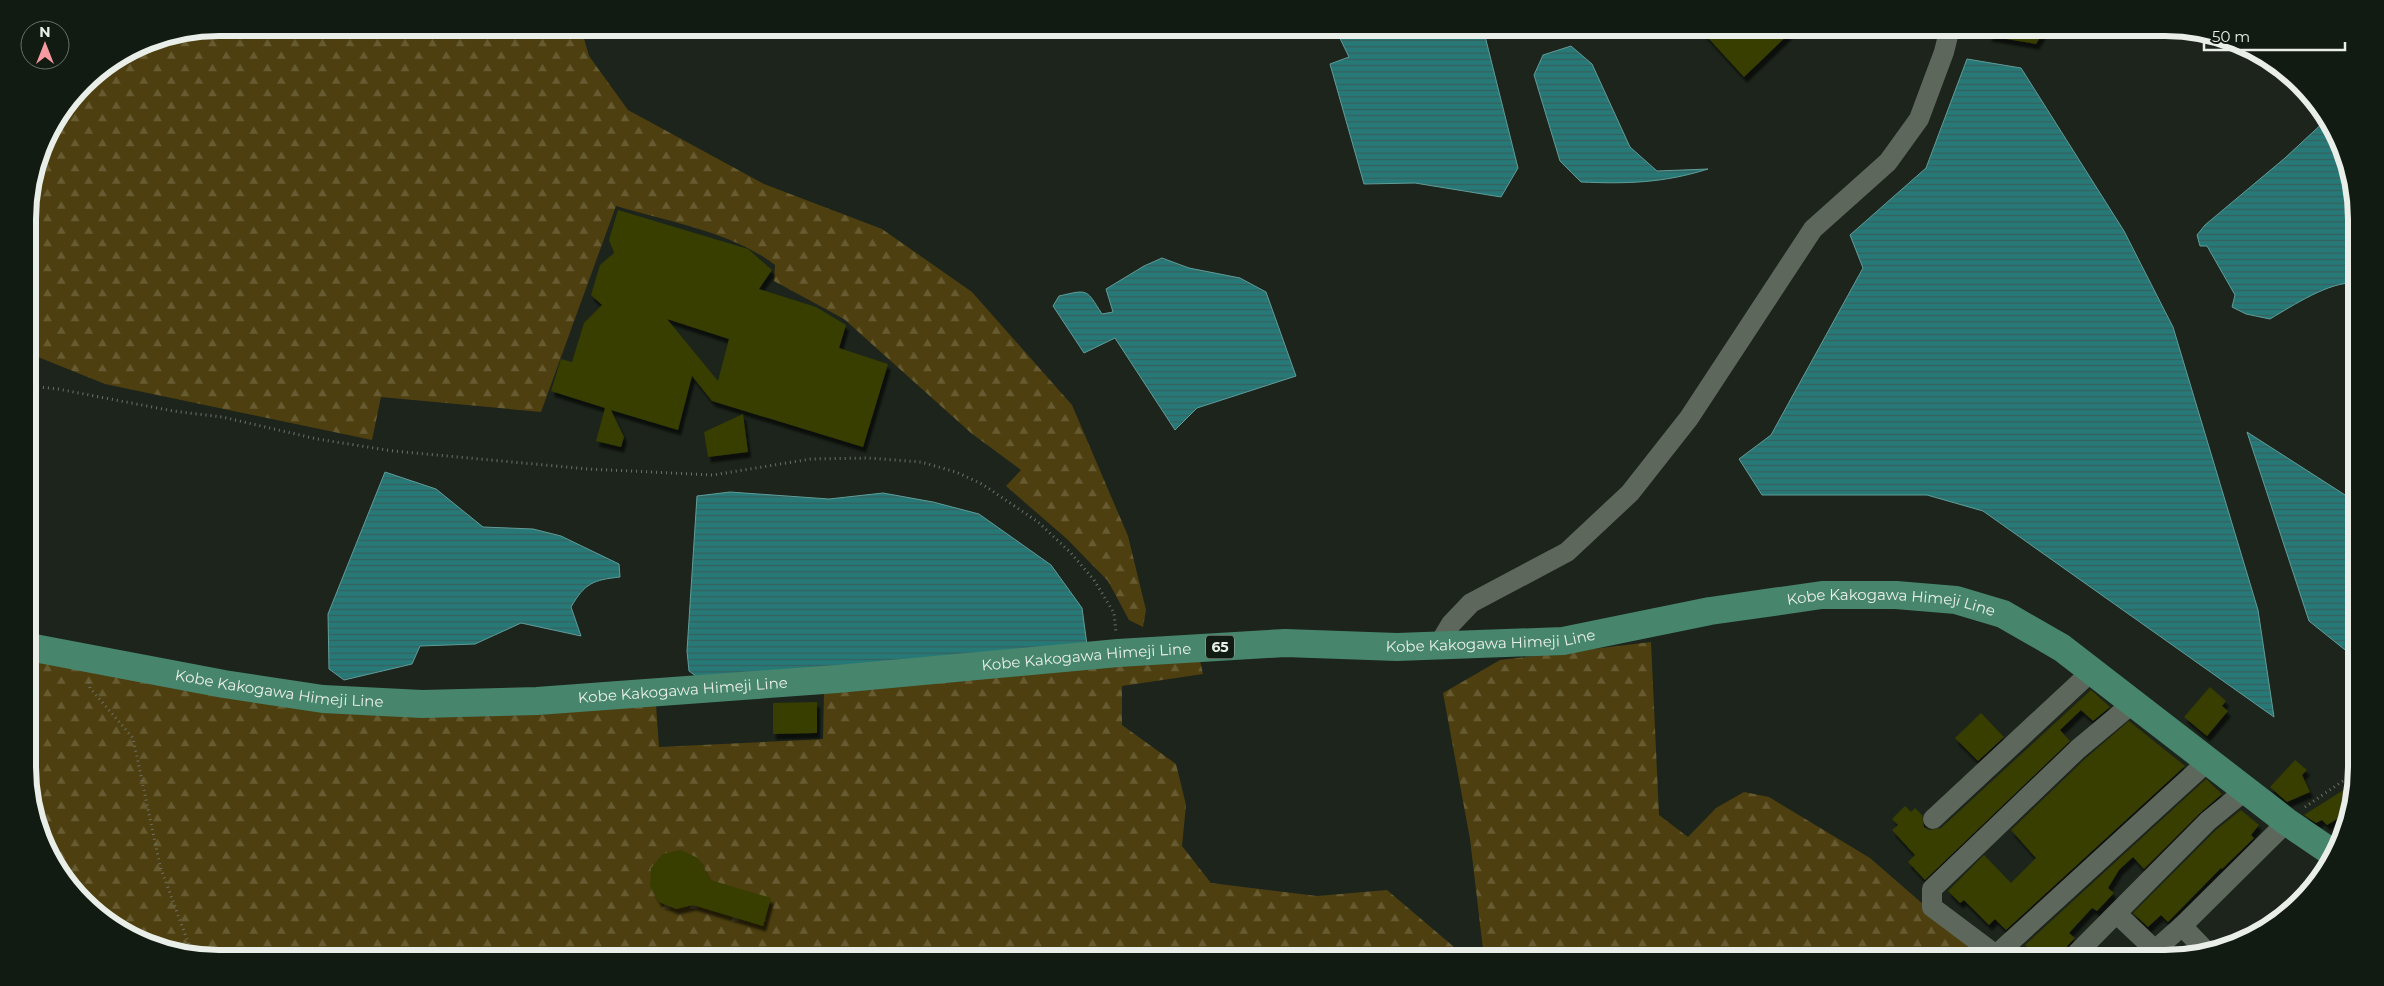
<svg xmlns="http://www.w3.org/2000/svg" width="2384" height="986" font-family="Montserrat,sans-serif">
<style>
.forest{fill:url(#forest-firs)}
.water{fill:url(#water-rules);stroke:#619c99}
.building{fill:#373e03;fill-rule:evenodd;filter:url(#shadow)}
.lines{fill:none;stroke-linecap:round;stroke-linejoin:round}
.path{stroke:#6b726a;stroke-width:3;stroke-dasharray:1 4;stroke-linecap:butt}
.street{stroke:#5d675c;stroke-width:20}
.primary{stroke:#47856d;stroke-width:28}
.labels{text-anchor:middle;stroke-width:4;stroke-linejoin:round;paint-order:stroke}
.shield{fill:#121b11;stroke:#a8afa8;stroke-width:1}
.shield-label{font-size:14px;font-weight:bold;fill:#e9efe8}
.street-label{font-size:15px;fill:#e9efe8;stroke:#121b11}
.rim{fill:none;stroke:#e9efe8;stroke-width:6}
</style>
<defs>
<pattern id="forest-firs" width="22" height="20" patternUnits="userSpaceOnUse" patternTransform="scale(1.25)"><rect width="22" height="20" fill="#4d3f0f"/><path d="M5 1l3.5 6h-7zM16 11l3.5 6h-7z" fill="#675b32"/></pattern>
<pattern id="water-rules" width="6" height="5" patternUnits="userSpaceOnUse" patternTransform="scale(1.25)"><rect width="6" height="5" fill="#277977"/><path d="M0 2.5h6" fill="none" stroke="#36605e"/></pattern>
<filter id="shadow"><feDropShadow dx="3" dy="5.5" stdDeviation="1" flood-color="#0009"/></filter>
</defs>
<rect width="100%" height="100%" fill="#1c241b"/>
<!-- forest -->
<g class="forest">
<path d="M219,28h362l8,28 39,54 136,74 118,45 90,63 100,113 56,131 18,74 -3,17 -14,-7 -21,-39 -41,-42 -61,-53 15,-16 -50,-37 -127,-114 -70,-38 1,-16c-41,-32 -108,-44 -159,-59l-75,206 -160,-15 -9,43 -267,-56 -77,-31v-147l19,-72 46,-59 53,-33z"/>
<path d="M1651,642l8,173 29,22 28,-29 28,-16 25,5 101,61 115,100h-501l-14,-119 -27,-146 57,-33z"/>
<path d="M1199,656l4,18 -81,12v39l54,39 10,41 -4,41 29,37 106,13 70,-6 80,68h-1248l-73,-14 -43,-25 -36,-35 -25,-43 -13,-49v-134l124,24 503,23 3,42 164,-8 1,-47z"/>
</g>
<!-- water -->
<g class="water">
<path d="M1335,28h148l35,140 -17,29 -86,-14 -51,1 -34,-120 19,-7z"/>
<path d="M1571,46l21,18 38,83 27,24 51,-2c-44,14 -81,15 -127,13l-21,-21 -26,-86 9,-20z"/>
<path d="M1967,59l54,9 103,163 49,96 85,283 16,107 -291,-206 -56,-16h-165l-23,-36 32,-24 92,-167 -13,-33 76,-67z"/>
<path d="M2327,119l15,27 13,48v89c-25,-2 -63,23 -85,36l-24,-5 -14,-7 3,-12 -28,-49h-7l-3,-11 8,-10 80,-67z"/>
<path d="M1162,258l27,10 51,10 26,14 30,84 -99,32 -22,22 -60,-92 -31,15 -31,-47 6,-10c30,-7 27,-7 43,18l11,-2 -7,-23 38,-23z"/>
<path d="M2247,432l109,70v151h-7l-40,-32z"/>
<path d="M385,472l51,17 47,38 50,2 28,7 58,28 1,13c-27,3 -35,6 -49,30l10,29 -60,-13 -46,21 -55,2 -8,18 -68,16 -15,-11 -1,-55z"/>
<path d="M730,492l99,7 54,-6 50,9 46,12 72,51 31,43 5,37 -387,34 -11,-8 -2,-20 10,-155z"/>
</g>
<!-- building -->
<g class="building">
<path d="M1699,28h96l-51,49z"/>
<path d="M1990,28h56l-10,16 -47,-8z"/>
<path d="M618,210l130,39 24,21 -13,19 57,18 30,18 -7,23 49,16 -25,83 -151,-46 -20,-25 -14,54 -67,-20 13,27 -3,10 -25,-6 9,-33 -54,-17 10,-32 11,3 12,-39 18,-18 -11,-10 9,-30 14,-12 -5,-13zM667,319l62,20 -11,42z"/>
<path d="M743,414l5,38 -40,5 -4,-25z"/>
<path d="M2210,687l16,14 -4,5 6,5 -21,25 -23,-19z"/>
<path d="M2091,690l19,17 -17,14 -12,-11 -21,20 10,11 -145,139 -17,-18 7,-7 -23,-25 6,-5 -6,-6 13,-13 6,6 4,-4 7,7 2,12 5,3 12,-2z"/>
<path d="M817,702v31l-44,1v-31z"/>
<path d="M1981,713l23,24 -26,24 -23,-23z"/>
<path d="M2129,721l56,45 -179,164 -11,-11 -6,6 -25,-25 -4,3 -12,-12 36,-36 27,28 25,-25 -25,-28 75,-72z"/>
<path d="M2295,760l12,10 -5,5 8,17 -23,10 -17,-15z"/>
<path d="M2206,779l16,15 -22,19 -56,56 -11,-12 -14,13 -11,18 6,5 -17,18 -5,-3 -23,25 6,5 -7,7 -7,13h-37l6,-9 -5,-4z"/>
<path d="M2353,784l-6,29 -20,12 -5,-5 -6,3 -12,-8z"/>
<path d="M2241,810l18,15 -8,10 3,3 -32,31 -1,-1 -53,54 -7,-7 -13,12 -15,-14 83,-83z"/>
<path d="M681,850l17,8 12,22 61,18 -8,28 -70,-21 -17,4 -17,-7 -9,-16 1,-18 12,-14z"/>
</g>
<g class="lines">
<!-- path -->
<g class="path">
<path d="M28,386l30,3 115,22 49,6 95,22 76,12 195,18 125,6 98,-16 57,-1 53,4 35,10 26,12 56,38 32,30 24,28 20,33 2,19"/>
<path d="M89,682l1,6 43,50 27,128 32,87"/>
<path d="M2305,807l51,-35"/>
</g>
<!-- street -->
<g class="street">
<path d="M2355,427h1"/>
<path d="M1439,644l12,-20 20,-21 96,-51 63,-59 59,-75 124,-189 75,-67 31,-43 25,-67 6,-24"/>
<path d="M1933,819l159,-148"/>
<path d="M2117,914l38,36 27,-24"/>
<path d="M2207,952l-25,-26 105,-104"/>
<path d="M1996,955l212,-194"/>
<path d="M2000,958l-68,-51v-18l146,-140 55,-46"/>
<path d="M2075,958l2,-5 131,-132 39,-32"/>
</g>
<!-- primary -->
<path class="primary" id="s1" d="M29,647l195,37 99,15 99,5 115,-3 300,-22 281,-26 167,-10 112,4 166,-6 147,-30 112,-16h74l60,5 47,14 59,34 225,174 47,32"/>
</g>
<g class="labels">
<!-- shield labels -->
<rect class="shield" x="1206" y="635.5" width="28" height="23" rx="4"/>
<g class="shield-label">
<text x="1220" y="652">65</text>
</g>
<!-- street labels -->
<g class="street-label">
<text dy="5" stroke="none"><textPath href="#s1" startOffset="1874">Kobe Kakogawa Himeji Line</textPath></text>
<text dy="5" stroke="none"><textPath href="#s1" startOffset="1469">Kobe Kakogawa Himeji Line</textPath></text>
<text dy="5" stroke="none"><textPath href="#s1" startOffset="1064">Kobe Kakogawa Himeji Line</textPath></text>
<text dy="5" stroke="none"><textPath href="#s1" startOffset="254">Kobe Kakogawa Himeji Line</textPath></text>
<text dy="5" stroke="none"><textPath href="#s1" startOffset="659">Kobe Kakogawa Himeji Line</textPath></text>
</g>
</g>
<!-- crop -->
<path d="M0 0H2384V986H0ZM219 36H2165A183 183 0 0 1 2348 219V767A183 183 0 0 1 2165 950H219A183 183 0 0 1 36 767V219A183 183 0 0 1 219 36Z" fill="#121b11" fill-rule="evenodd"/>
<path class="rim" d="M219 36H2165A183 183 0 0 1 2348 219V767A183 183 0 0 1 2165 950H219A183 183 0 0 1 36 767V219A183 183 0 0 1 219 36Z"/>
<!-- north arrow -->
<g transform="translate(45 45)"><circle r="24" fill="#121b11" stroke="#687067"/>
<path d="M0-4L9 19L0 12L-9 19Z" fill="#f49aa0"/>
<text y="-8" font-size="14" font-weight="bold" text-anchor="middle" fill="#e9efe8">N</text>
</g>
<!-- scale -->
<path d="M2204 42v8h141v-8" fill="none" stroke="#e9efe8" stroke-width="2.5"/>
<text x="2212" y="42" font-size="15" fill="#e9efe8" stroke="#121b11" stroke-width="4" paint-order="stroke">50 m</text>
</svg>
